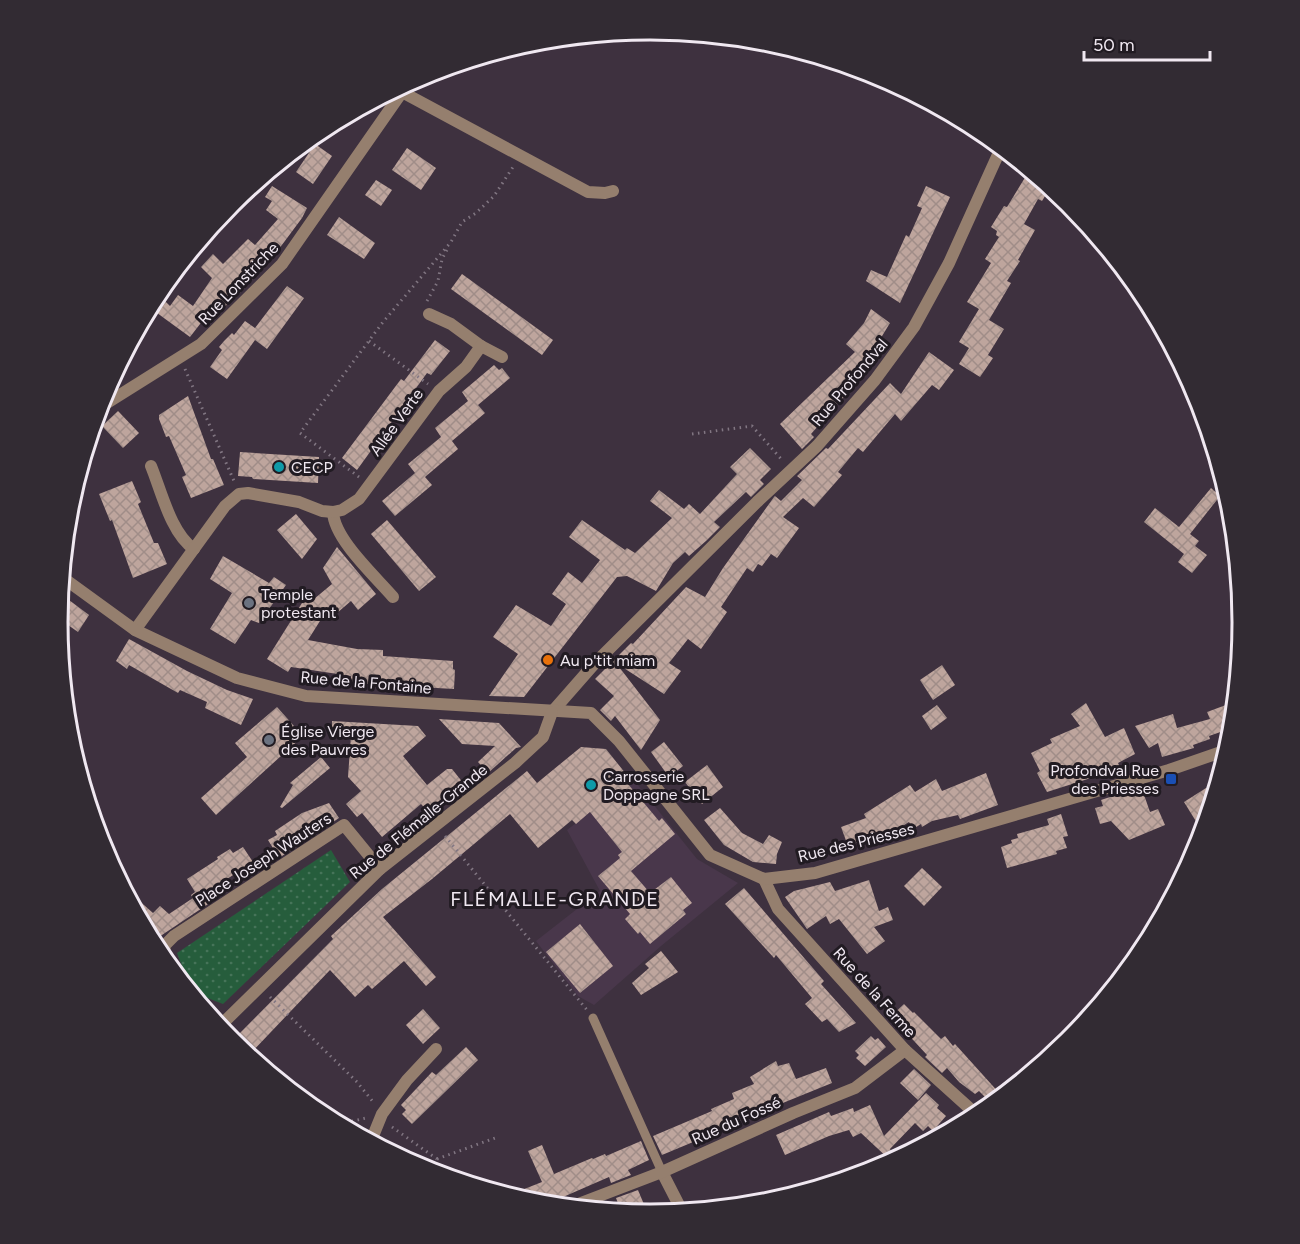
<svg xmlns="http://www.w3.org/2000/svg" width="1300" height="1244" font-family="Figtree,sans-serif">
<style>
.built{fill:#49374b}
.grass{fill:url(#grass-dots)}
.building{fill:url(#building-cross-hatch)}
.lines{fill:none;stroke-linecap:round;stroke-linejoin:round}
.path{stroke:#817682;stroke-width:3;stroke-dasharray:1.5 4.5;stroke-linecap:butt}
.service{stroke:#957f6e;stroke-width:9}
.minor{stroke:#957f6e;stroke-width:12}
.tertiary{stroke:#957f6e;stroke-width:12}
.culture-dot{fill:#0f9aa8;stroke:#211b22;stroke-width:2}
.worship-dot{fill:#6b7280;stroke:#211b22;stroke-width:2}
.food-dot{fill:#e8710a;stroke:#211b22;stroke-width:2}
.transit-dot{fill:#1a4fb4;stroke:#211b22;stroke-width:2}
.labels{text-anchor:middle;stroke-width:6;stroke-linejoin:round;paint-order:stroke}
.street-label{font-size:16px;fill:#f0e8f1;stroke:#211b22}
.poi-label{font-size:16px;fill:#f0e8f1;stroke:#211b22;text-anchor:start}
.quarter-label{font-size:20px;letter-spacing:1.5px;fill:#f0e8f1;stroke:#211b22}
.rim{fill:none;stroke:#f0e8f1;stroke-width:3}
</style>
<defs>
<pattern id="grass-dots" width="8" height="8" patternUnits="userSpaceOnUse" patternTransform="scale(1.5)"><rect width="8" height="8" fill="#265d3c"/><path d="M2 2h.1M6 6h.1" fill="none" stroke="#467459" stroke-width="1.8" stroke-linecap="round"/></pattern>
<pattern id="building-cross-hatch" width="8" height="8" patternUnits="userSpaceOnUse" patternTransform="scale(1.5)"><rect width="8" height="8" fill="#bea59d"/><path d="M0 0l8 8M0 8l8-8" fill="none" stroke="#a08d88"/></pattern>
</defs>
<rect width="100%" height="100%" fill="#3e313f"/>
<!-- built -->
<path class="built" d="M633,779l64,80 41,24 -77,63 -67,59 -16,-9 -42,-55 64,-50 -33,-61z"/>
<!-- grass -->
<path class="grass" d="M331,850l19,32 -127,122 -31,-12 -15,-39z"/>
<!-- building -->
<g class="building">
<path d="M315,144l17,12 -19,28 -17,-12z"/>
<path d="M407,148l29,20 -15,22 -29,-20z"/>
<path d="M1029,171l21,17 -8,13 -4,-2 -14,25 11,6 -17,30 2,1 -13,20 4,2 -22,37 15,9 -16,26 5,3 -13,19 -21,-13 10,-16 -10,-6 20,-33 -12,-7 24,-39 -6,-4 14,-22 -3,-2 1,-4 -6,-4 13,-21 3,1z"/>
<path d="M376,180l16,10 -11,16 -16,-11z"/>
<path d="M272,186l35,22 -5,10 -32,43 -35,37 -22,18 -6,-1 -17,22 -33,-24 8,-12 5,5 8,-11 15,11 19,-28 -11,-11 12,-13 10,10 25,-25 7,6 23,-26 -12,-9 6,-9 -7,-4z"/>
<path d="M926,186l24,11 -50,106 -34,-22 5,-11 16,7 19,-42 3,2 13,-29 -5,-2z"/>
<path d="M339,217l36,26 -11,16 -37,-24z"/>
<path d="M462,274l91,66 -11,15 -91,-66z"/>
<path d="M287,286l17,12 -37,51 -12,-9 -28,39 -17,-12 12,-17 -3,-3 5,-6 8,-8 2,2 11,-14 10,7z"/>
<path d="M871,309l19,14 -11,18 8,7 -76,86 3,3 -12,12 -22,-25 75,-72 -9,-8 18,-21z"/>
<path d="M435,340l15,11 -19,24 -4,-2 -70,97 -15,-12 59,-79 3,2z"/>
<path d="M929,352l25,18 -15,20 -7,-5 -31,36 -6,-7 -32,38 -5,-4 -20,24 4,3 -28,32 -11,-9 -20,19 16,11 -22,30 -6,-4 -9,12 -4,-2 -5,8 -6,-4 -26,39 6,5 -26,37 -13,-10 -19,24 12,8 -17,23 -48,-31 44,57 -19,30 -26,-34 -4,5 -11,-11 14,-14 -19,-17 36,-36 2,1 53,-57 19,10 18,-29 51,-71 1,-1 6,5 21,-21 -5,-4 29,-28 2,1 62,-66 11,11z"/>
<path d="M494,365l5,5 3,-2 8,10 -32,27 7,8 -33,28 6,8 -33,28 7,8 -37,31 -13,-15 33,-28 -7,-9 33,-27 -6,-9 33,-27 -6,-9z"/>
<path d="M188,396l23,63h2l11,26 -33,13 -9,-21 4,-2 -17,-39 -3,1 -7,-18v-4z"/>
<path d="M118,411l21,22 -16,15 -21,-22z"/>
<path d="M750,448l21,21 -11,11 4,4 -13,13 -5,-5 -32,30 6,5 -14,14 -17,15 -4,-4 -12,11 -17,28 -29,-15 -10,1 -93,120 -35,-1 29,-42 -25,-17 23,-32 35,21 15,-22 -14,-10 16,-22 14,11 18,-23 -31,-23 13,-17 43,30 2,-2 8,5 37,-35 -22,-17 9,-11 25,19 5,-5 11,10 37,-40 -7,-7z"/>
<path d="M240,452l79,5 -1,26 -65,-4 -1,-2 -14,-1z"/>
<path d="M132,481l9,21 -3,2 16,39h4l9,21 -34,14 -21,-58 -2,1 -11,-27z"/>
<path d="M1211,488l9,8 -30,38 9,7 -4,5 12,9 -15,18 -14,-11 6,-8 -40,-32 11,-14 24,19z"/>
<path d="M296,514l21,25 -15,20 -25,-29z"/>
<path d="M387,520l49,57 -17,14 -48,-57z"/>
<path d="M337,547l39,47 -18,16 -7,-9 -14,12 -7,-8 -22,35 49,9 26,1v6l70,5v8l2,1 -1,19 -104,-6 1,-7 -60,-9 -3,5 -21,-13 40,-64 7,4 18,-15 -9,-16z"/>
<path d="M223,556l46,27 5,-6 12,8 -27,38 -8,-3 -16,24 -25,-15 22,-36 -22,-14z"/>
<path d="M61,594l28,21 -11,17 -20,-14z"/>
<path d="M129,639l58,32 40,19 26,9 -12,26 -36,-17 2,-6 -27,-12 -2,3 -49,-28 -2,4 -11,-8z"/>
<path d="M942,665l13,20 -22,15 -13,-20z"/>
<path d="M1234,702l-2,26 -23,8 1,3 -17,6 1,3 -32,9 -4,-14 -9,5 -14,-22 38,-12 4,14 33,-9 -3,-7z"/>
<path d="M1086,703l19,34 19,-9 11,26 -17,9 4,8 -27,8 -1,-2 -47,15 -10,-19 3,-2 -9,-18 21,-10 -2,-4 30,-13 -9,-12z"/>
<path d="M937,705l10,13 -16,12 -9,-14z"/>
<path d="M277,707l26,29 -87,79 -15,-17 46,-41 -12,-14z"/>
<path d="M439,719l60,4 22,24 -5,1 -28,25 -10,-11 17,-16 -33,-2z"/>
<path d="M332,721l86,5 8,10 -23,20 24,29 20,-16h5l12,15 -35,29 -8,-9 -39,33 -20,-24 -5,4 -11,-13 15,-13 -13,-14 3,-42 -19,-1z"/>
<path d="M664,742l19,24 -14,11 -18,-25z"/>
<path d="M581,747l25,2 20,25 -3,4 36,43 3,-3 13,16 -44,37 19,22 21,-16 21,26 -9,7 3,4 -36,30 -10,-12 -2,2 -13,-15 5,-5 -32,-38 22,-18 -2,-3 4,-3 -32,-40 -14,12 -4,-4 -34,28 -28,-34 -78,65 -49,38 53,60 -10,9 -22,-25 -32,28 -4,-4 -13,12 -25,-27 -81,85 -17,-14 101,-102 -2,-3 51,-47 145,-118 10,12z"/>
<path d="M321,757l9,11 -48,40 -2,-1 13,-22 -3,-2z"/>
<path d="M707,765l16,22 -21,17 -17,-22z"/>
<path d="M986,773l12,32 -38,14 -2,-4 -26,6 -10,6 -1,-3 -8,5 -4,-7 -18,11 -2,-3 -11,7v-2l-30,11 -7,-19 25,-9 -2,-4 46,-29 5,7 21,-13 6,12z"/>
<path d="M1206,788l6,10 -10,33 -18,-29z"/>
<path d="M1142,789l8,23 8,-3 7,16 -36,15 -18,-19 -11,3 -5,-16 8,-2 -2,-6 30,-10 1,1z"/>
<path d="M329,803l10,15 -60,40 -11,-18 9,-5 -2,-4 27,-18z"/>
<path d="M720,808l22,25 21,11 6,-9 13,7 -5,12 -1,10 -23,-2 -29,-17 -20,-25z"/>
<path d="M1061,814l7,22 -5,1 4,11 -11,3 1,3 -50,14 -6,-21 11,-4 -1,-3 7,-2 -1,-4 32,-9 -2,-6z"/>
<path d="M243,847l10,15 -26,17 5,9 -73,49h-9l-24,-46 1,-1 26,23 7,-7 9,8 24,-16 -2,-3 4,-3 -8,-13 31,-20 -1,-2 13,-8 3,4z"/>
<path d="M922,868l20,19 -18,19 -20,-20z"/>
<path d="M869,880l10,31 9,-4 5,13 -19,7 11,14 -18,13 -28,-35 -9,5 -4,-8 -19,13 -22,-32 9,-6 36,-9 5,9z"/>
<path d="M744,888l80,93 -3,3 35,39 -17,9 -12,-13 -5,3 -17,-18 7,-6 -36,-43 -2,3 -49,-54z"/>
<path d="M580,924l33,42 -33,27 -34,-41z"/>
<path d="M661,951l17,21 -37,23 -9,-12 17,-15 -4,-4z"/>
<path d="M904,1004l9,9 1,-1 27,27 4,-3 8,10 2,-2 46,51 -10,8 -12,-12 -4,3 -16,-12 -12,-14 -5,5 -17,-16 2,-2 -24,-26 -2,2 -12,-13z"/>
<path d="M423,1009l17,19 -17,16 -17,-19z"/>
<path d="M871,1036l4,4 3,-2 8,9 -21,19 -9,-8 3,-3 -4,-4z"/>
<path d="M466,1047l12,13 -66,64 -10,-10 4,-4 -5,-5 31,-33 4,3z"/>
<path d="M776,1061l2,5 11,-3 7,16 30,-11 6,15 -64,26 -3,-5 -27,11 3,7 -79,33 -9,-19 59,-25 -1,-2 23,-10 -2,-6 22,-9 -4,-7z"/>
<path d="M914,1069l17,16 -13,15 -18,-17z"/>
<path d="M926,1093l13,12 -2,3 9,8 -13,15 -5,-5 -5,5 -8,-8 -25,26 5,10 -4,2 -30,-28 -8,4 -4,-7 -20,6 -44,19 -9,-20 53,-23 2,4 22,-8 1,4 16,-7 14,31z"/>
<path d="M641,1141l8,19 -21,10 3,5 -20,8 -2,-6 -62,27 -13,-1 -25,-8 33,-13 -14,-31 14,-6 12,29 38,-16 1,1 12,-5 1,2z"/>
<path d="M638,1190l10,24 -27,-3 -5,-13z"/>
</g>
<g class="lines">
<!-- path -->
<g class="path">
<path d="M427,301l11,-20 4,-22 7,-13"/>
<path d="M369,341l59,43"/>
<path d="M185,369l49,112"/>
<path d="M692,434l60,-8 30,34"/>
<path d="M359,477l-59,-44 83,-111 68,-80 11,-20 14,-9 18,-17 19,-29"/>
<path d="M445,836l142,174"/>
<path d="M270,997l87,85 17,21"/>
<path d="M340,1124l26,-6"/>
<path d="M392,1127l45,32 3,15"/>
<path d="M437,1159l58,-21"/>
</g>
<!-- service -->
<path class="service" d="M593,1018l69,154"/>
<!-- minor -->
<g class="minor">
<path d="M402,92l186,100 17,1 8,-2"/>
<path d="M429,314l22,10 30,22 21,11"/>
<path d="M99,408l102,-64 81,-80 120,-172 3,-7"/>
<path d="M151,466c10,24 20,68 43,83"/>
<path d="M333,512c1,27 42,64 60,85"/>
<path d="M135,630l90,-124 14,-12 9,-1 51,9 23,9 11,1 9,-2 17,-11 80,-108 27,-24 15,-21"/>
<path d="M552,712l43,-49 162,-161 60,-56 58,-66 39,-53 35,-64 52,-115"/>
<path d="M764,879l14,30 127,141 72,65"/>
<path d="M163,958l2,-13 9,-9 170,-111 36,44"/>
<path d="M371,1141l11,-27 25,-34 29,-31"/>
<path d="M662,1172l20,39"/>
<path d="M573,1206l89,-34 131,-59 62,-25 50,-38"/>
</g>
<!-- tertiary -->
<g class="tertiary">
<path d="M62,577l73,53 102,48 69,18 285,17 28,28 91,114 54,24 51,-6 354,-103 58,-20"/>
<path d="M220,1026l160,-157 135,-106 28,-26 9,-25"/>
</g>
</g>
<!-- markers -->
<g class="culture-dot">
<circle cx="279" cy="467" r="6"/>
<circle cx="591" cy="785" r="6"/>
</g>
<g class="worship-dot">
<circle cx="249" cy="603" r="6"/>
<circle cx="269" cy="740" r="6"/>
</g>
<circle class="food-dot" cx="548" cy="660" r="6"/>
<rect class="transit-dot" x="1165" y="773" width="12" height="12" rx="3"/>
<g class="labels">
<!-- street labels -->
<g class="street-label">
<text transform="translate(238 283) rotate(-46)" y="6">Rue Lonstriche</text>
<text transform="translate(849 382) rotate(-50)" y="6">Rue Profondval</text>
<text transform="translate(396 422) rotate(-54)" y="6">Allée Verte</text>
<text transform="translate(366 682) rotate(5)" y="6">Rue de la Fontaine</text>
<text transform="translate(418 821) rotate(-39)" y="6">Rue de Flémalle-Grande</text>
<text transform="translate(856 842) rotate(-14)" y="6">Rue des Priesses</text>
<text transform="translate(263 859) rotate(-33)" y="6">Place Joseph Wauters</text>
<text transform="translate(875 992) rotate(48)" y="6">Rue de la Ferme</text>
<text transform="translate(736 1120) rotate(-24)" y="6">Rue du Fossé</text>
</g>
<!-- poi labels -->
<g class="poi-label">
<text x="291" y="473">CECP</text>
<text x="261" y="600">Temple<tspan x="261" dy="18">protestant</tspan></text>
<text x="560" y="666">Au p'tit miam</text>
<text x="281" y="737">Église Vierge<tspan x="281" dy="18">des Pauvres</tspan></text>
<text x="1159" y="776" text-anchor="end">Profondval Rue<tspan x="1159" dy="18">des Priesses</tspan></text>
<text x="603" y="782">Carrosserie<tspan x="603" dy="18">Doppagne SRL</tspan></text>
</g>
<!-- quarter labels -->
<g class="quarter-label">
<text x="555" y="906">FLÉMALLE-GRANDE</text>
</g>
</g>
<!-- crop -->
<path d="M0 0H1300V1244H0ZM68 622a582 582 0 1 1 1164 0a582 582 0 1 1-1164 0Z" fill="#322b33" fill-rule="evenodd"/>
<path class="rim" d="M68 622a582 582 0 1 1 1164 0a582 582 0 1 1-1164 0Z"/>
<!-- scale -->
<path d="M1084 51v9h126v-9" fill="none" stroke="#f0e8f1" stroke-width="3"/>
<text x="1093" y="51" font-size="18" fill="#f0e8f1" stroke="#211b22" stroke-width="4.5" paint-order="stroke">50 m</text>
</svg>
